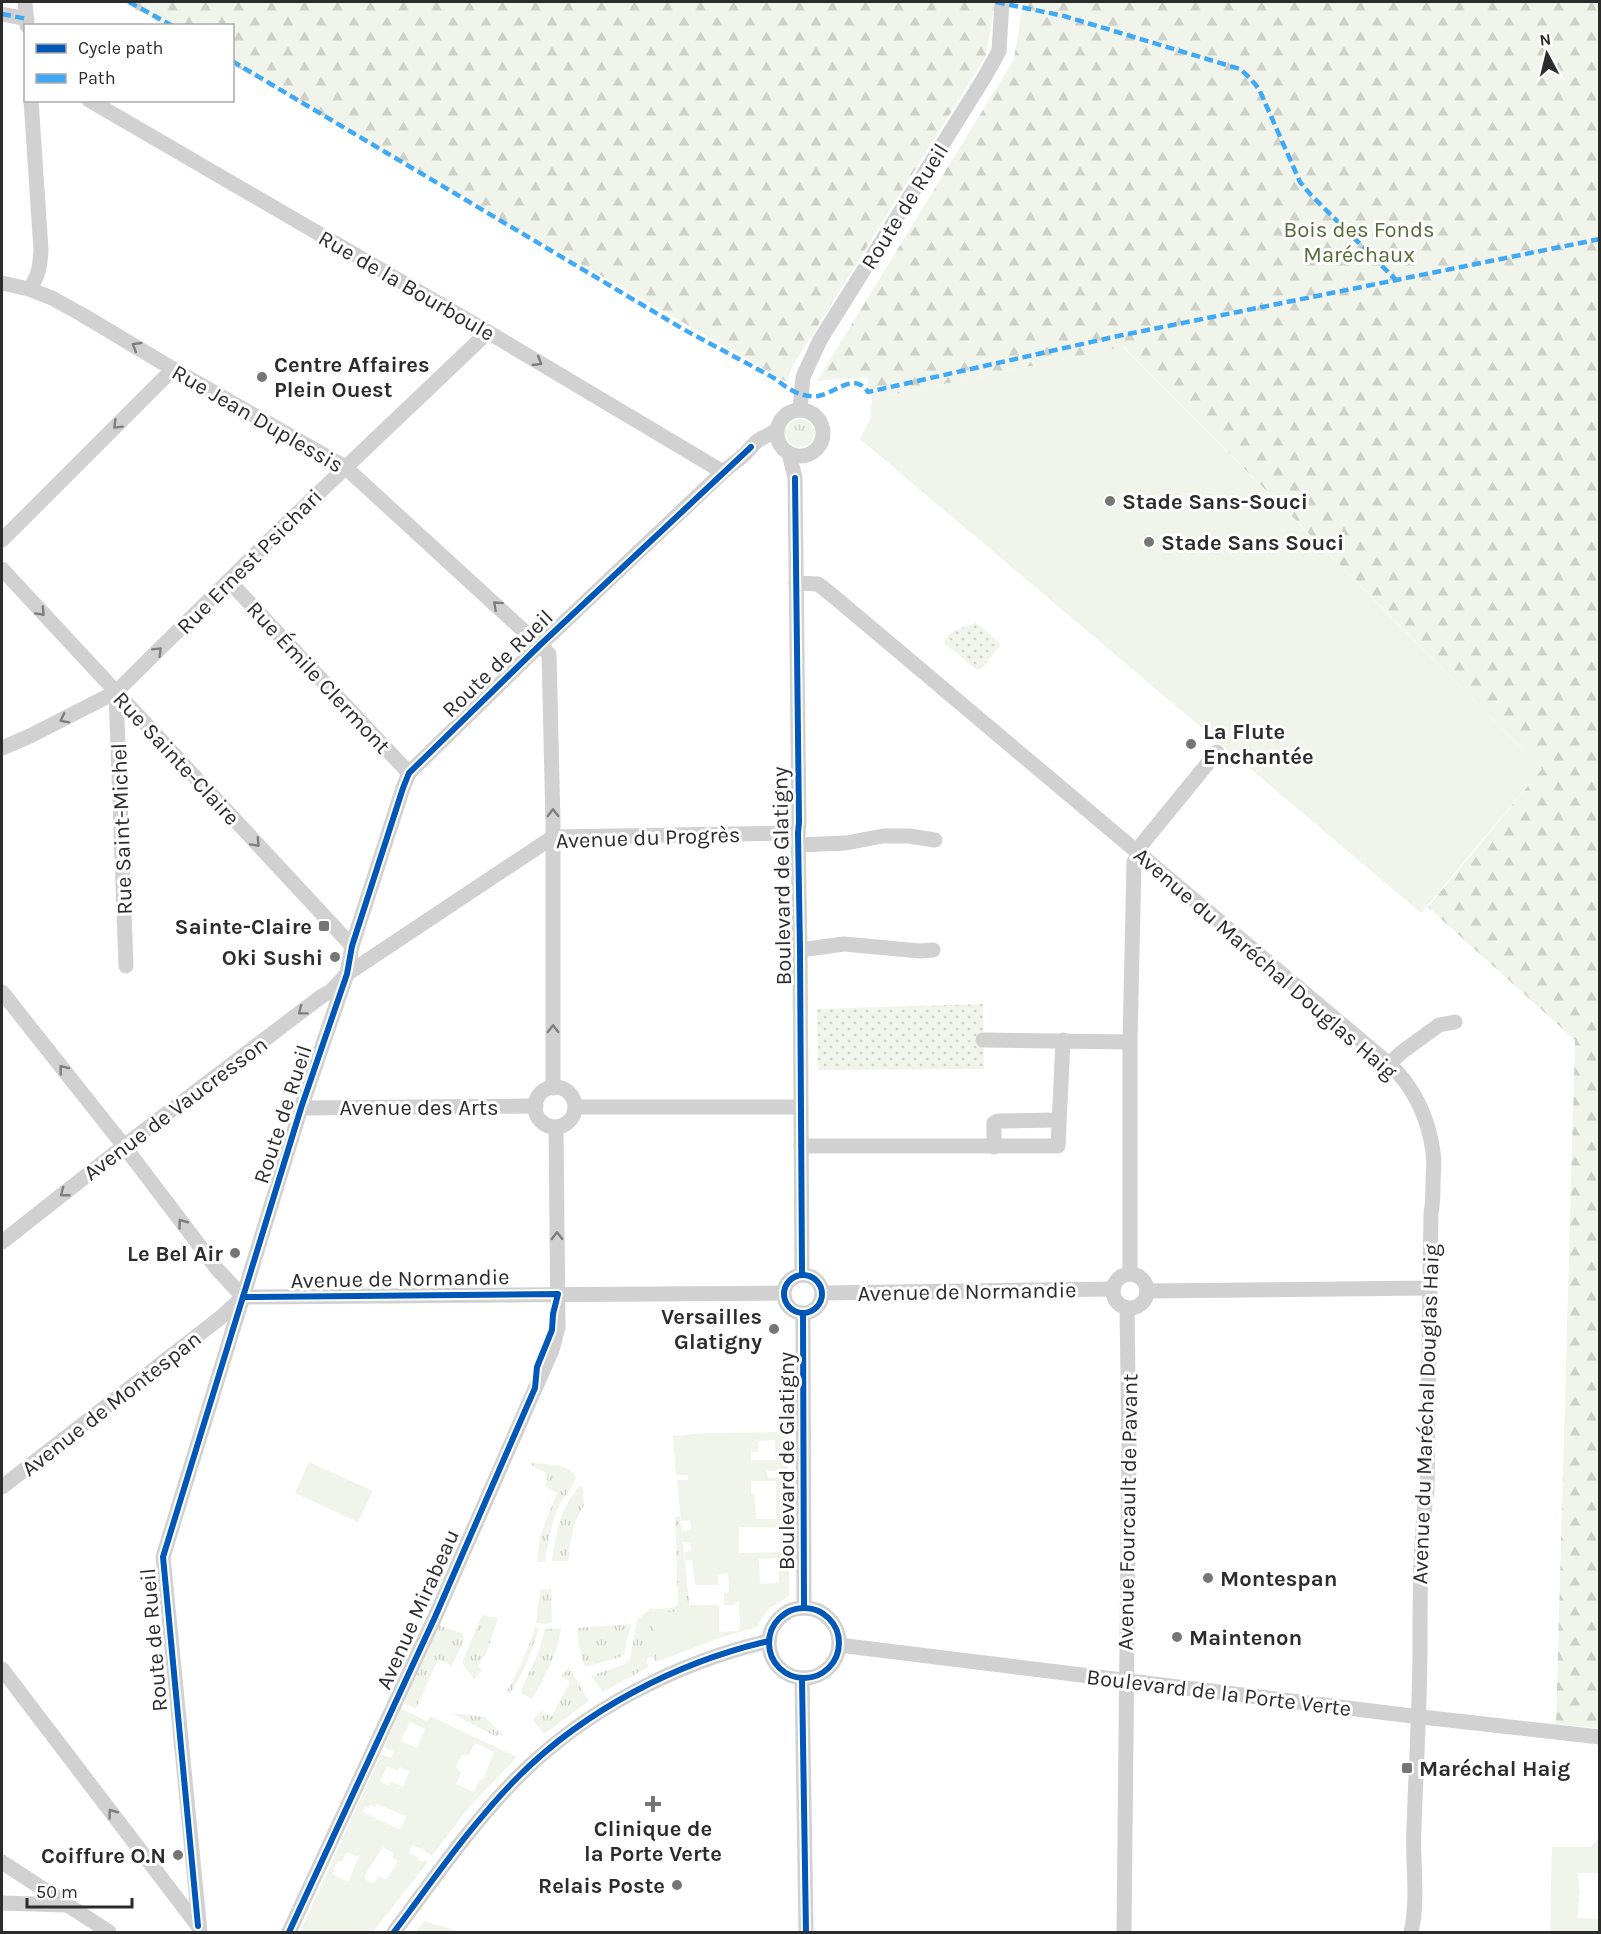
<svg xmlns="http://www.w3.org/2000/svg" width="1601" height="1934" font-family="Karla,sans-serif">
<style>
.grass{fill:url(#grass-tufts)}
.forest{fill:url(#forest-firs)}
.park{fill:url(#park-dots)}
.garden{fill:#f1f4ea;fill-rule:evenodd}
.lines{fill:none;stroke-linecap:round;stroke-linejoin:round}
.minor{stroke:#d1d1d1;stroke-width:15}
.quiet{stroke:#3fa9f5;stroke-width:4.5;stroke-dasharray:9 4.5;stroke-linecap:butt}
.cycleway-casing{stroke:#fff;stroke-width:10}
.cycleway{stroke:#0057b8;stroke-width:6}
.oneway{stroke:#7e7e7e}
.poi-dot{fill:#767676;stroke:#fff;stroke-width:2}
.labels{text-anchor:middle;stroke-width:6;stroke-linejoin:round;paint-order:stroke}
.street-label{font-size:22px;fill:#2c2c2c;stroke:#fff}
.park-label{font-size:22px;fill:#556a37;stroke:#fff}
.poi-label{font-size:22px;font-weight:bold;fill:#2c2c2c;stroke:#fff;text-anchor:start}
</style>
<defs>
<pattern id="grass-tufts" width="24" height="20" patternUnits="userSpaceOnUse" patternTransform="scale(1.5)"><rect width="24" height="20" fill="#f1f4ea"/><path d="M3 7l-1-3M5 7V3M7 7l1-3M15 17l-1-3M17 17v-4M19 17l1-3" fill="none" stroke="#cfd1c9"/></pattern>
<pattern id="forest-firs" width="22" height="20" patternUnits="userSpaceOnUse" patternTransform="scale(1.5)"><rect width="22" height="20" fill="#f1f4ea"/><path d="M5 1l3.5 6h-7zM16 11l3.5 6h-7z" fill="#cfd1c9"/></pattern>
<pattern id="park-dots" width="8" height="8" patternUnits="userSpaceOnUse" patternTransform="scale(1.5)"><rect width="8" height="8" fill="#f1f4ea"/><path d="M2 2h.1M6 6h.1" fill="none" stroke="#cfd1c9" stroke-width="1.8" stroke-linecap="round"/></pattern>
</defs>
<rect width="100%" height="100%" fill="#fff"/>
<!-- grass -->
<g class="grass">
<circle cx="800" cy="433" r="14"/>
<path d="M530,1463c14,1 39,0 46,14 -3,11 -12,19 -17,29 -8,17 -11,37 -14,56h-8l3,-26 17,-43 -12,-7 3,-10c-6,-9 -13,-5 -18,-13z"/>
<path d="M580,1486l3,1 1,18 -8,15 -7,28 -1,13h-16c3,-26 9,-56 28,-75z"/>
<path d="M680,1516l10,94 -33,52 -1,1 -4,-7 -6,3 3,8 -46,25 -12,-16 34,-12 5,-5 7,-39 13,-11 22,-1 6,-3 -3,-88z"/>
<path d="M551,1589l1,33 -6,2 -10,-1 4,-33z"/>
<path d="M482,1615l16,3 -11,33 -9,15 4,4 -8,10 -12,-17z"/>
<path d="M631,1624l-7,30 -4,3 -35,10 -5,-16 -3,-23z"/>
<path d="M439,1625l22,8 3,6 -12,27 -14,-7 -22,50 -12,-6z"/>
<path d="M535,1627l4,1c-7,24 -16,45 -29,66l-4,-2c13,-21 22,-42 29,-65z"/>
<path d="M561,1628c-3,26 -16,49 -29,71l-10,-6v-5l17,-37 6,-22z"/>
<path d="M569,1668l20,33 -45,33 -11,-14 8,-10 10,7 19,-35 -9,-6z"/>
<path d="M451,1713l34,4 18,18 -8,1z"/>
</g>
<!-- forest -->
<g class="forest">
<path d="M122,2h873l-9,54 -194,311 -5,15 -554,-317 -1,-39 -68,-1z"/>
<path d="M1023,2h576v1726l-43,-4 19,-684 -147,-133 114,-138 -418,-422 -252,52 -5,-22 -50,4 197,-322z"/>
</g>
<!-- park -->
<g class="park">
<path d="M976,623l25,21 -18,23 -6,3 -34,-28 10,-11z"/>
<path d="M983,1004l1,65 -166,1 -1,-61z"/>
</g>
<!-- garden -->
<g class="garden">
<path d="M1123,347l419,422 -121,144 -561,-474 10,-19 2,-21z"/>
<path d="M787,1432l1,38 -21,1 1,7 20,-1v51l-49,-1v26l50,-1v44l-21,13 -11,18 -38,11 -62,24 -5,-48 38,-4v-5h29v27l19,-1 2,-5 -1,-24h-4l-1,3h-10v-12l5,-1 -1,-19 -10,1v11h-23l-3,-25h-7l-1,-8 7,-1 -1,-9h-7l-1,-11 9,-1 -1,-10 -9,1 -4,-41h11v-5h-12l-3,-39 34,-3zM775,1440l1,20h-25v-8h7v-11zM751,1481h25v38h-20l-1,-24 -4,-1zM778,1558l1,25 -19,1 -1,-25z"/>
<path d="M309,1462l64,29 -15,31 -63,-29z"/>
<path d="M401,1709l26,12 3,-5 87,41 -47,49 -38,50 -9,-7 -11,-4 -3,8 9,4 -1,2 6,3 2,-2 3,2 -55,70h-73l81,-178 10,4 3,-6 -10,-5zM410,1722l15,7 -8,19 -16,-7zM475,1743l19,9 -11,28 -3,-1 -6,13 -18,-8 5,-11 -5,-6 6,-12h7zM387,1766l10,5 3,-4 9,5 -6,15 -12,-5 -2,4 -9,-4zM377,1804l29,12 -6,14 -37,-18 2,-5 3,1 2,-3 5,2zM383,1847l10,6 -1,4 6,4 -11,19 -8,-4 -3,5 -5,2 -6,-4v-4zM347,1852l12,5 -11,25 -16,-8 6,-13 4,1z"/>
<path d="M1599,1839v34h-21l2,20 -2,4 1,1 -1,20 21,1v13h-49l2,-85h38z"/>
<path d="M424,1921l36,11h-44z"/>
</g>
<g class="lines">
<!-- minor -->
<g class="minor">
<path d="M25,2l2,24"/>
<path d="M2,14l25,5"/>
<path d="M89,100l399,232 235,140"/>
<path d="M2,283l27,6 23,9 29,16 92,55 172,98 204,187 4,169v265"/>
<path d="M29,289c10,-13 11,-23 12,-39l-10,-150"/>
<circle cx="800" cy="433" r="23"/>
<path d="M800,410l3,-33 17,-37 164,-262 15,-27 3,-49"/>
<path d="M789,453l6,25 4,344 -1,11 2,117 2,325"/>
<path d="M2,540l171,-171"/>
<path d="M2,569l350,377"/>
<path d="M229,581l180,192"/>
<path d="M796,583l22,1 14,11 557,469c25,22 40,56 44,88 2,11 0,22 0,33 0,9 0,19 -2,28l-4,275c-7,52 -7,104 -7,156 0,61 -4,122 -6,183 -2,35 5,71 -3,105"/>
<path d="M116,692l10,274"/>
<path d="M2,748l28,-12 86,-44 168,-166 204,-194"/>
<path d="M798,845l48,-2 37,-7h26l26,4"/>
<path d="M800,950l44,-6 76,7 13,-1"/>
<path d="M2,992l122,154 94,124 25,27"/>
<path d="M983,1040l147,2"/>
<path d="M1389,1064l13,-12 37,-27 16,-3"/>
<circle cx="555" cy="1107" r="20"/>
<path d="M575,1107h226"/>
<path d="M301,1108l235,-2"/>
<path d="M801,1146h257l5,-106"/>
<path d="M994,1147v-24l4,-2 61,-1"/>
<path d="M2,1242l122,-96 198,-150 9,-5 16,-17 206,-137 245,-4"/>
<circle cx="1130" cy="1291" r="17"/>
<path d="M1130,1274v-232l4,-180 8,-18 75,-92"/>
<circle cx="803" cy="1294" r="19"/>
<path d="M1147,1291l283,-3"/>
<path d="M822,1293l291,-4"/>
<path d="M243,1297l540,-4"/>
<path d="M803,1313l1,295"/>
<path d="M2,1487l218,-169 23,-21"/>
<circle cx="804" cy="1643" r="35"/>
<path d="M839,1645l565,70 196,22"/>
<path d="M2,1669l196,257"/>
<path d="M802,1678l4,254"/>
<path d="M2,1862l107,70"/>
<path d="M2,1903l65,2"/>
<path d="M200,1932l-37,-375 138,-449 46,-134 5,-28 51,-158 6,-15 131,-128 183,-173 22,-18 12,-13 20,-11"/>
<path d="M289,1932l146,-315 117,-267 6,-23 -2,-200"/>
<path d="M394,1932c40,-53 78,-109 125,-156 67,-67 159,-114 250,-135"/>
<path d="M1124,1932l5,-484 -2,-140"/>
</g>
<!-- quiet -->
<g class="quiet">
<path d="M129,2l44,24"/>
<path d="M996,2l68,14 176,53 10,9 9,11 41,93 11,13 86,86"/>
<path d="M2,14l25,5"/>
<path d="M232,61l451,268 93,50c11,10 26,19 42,17 18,-3 36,-25 50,-4l250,-56 482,-97"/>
</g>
<defs>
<g id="cycleway">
<path d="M795,478l4,344 -1,11 2,117 2,325"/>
<circle cx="803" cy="1294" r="19"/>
<path d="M243,1297l315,-3 -5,20 -1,16 -15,37 -2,21 -100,229 -146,315"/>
<path d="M803,1313l1,295"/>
<circle cx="804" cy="1643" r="35"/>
<path d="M802,1678l4,254"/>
<path d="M198,1926l-35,-369 138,-449 46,-134 5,-28 51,-158 6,-15 131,-128 211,-198"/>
<path d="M394,1932c40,-53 78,-109 125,-156 67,-67 159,-114 250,-135"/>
</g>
</defs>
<!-- cycleway casing -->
<use href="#cycleway" class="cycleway-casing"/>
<!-- cycleway -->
<use href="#cycleway" class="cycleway"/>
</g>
<!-- one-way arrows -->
<defs><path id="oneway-chevron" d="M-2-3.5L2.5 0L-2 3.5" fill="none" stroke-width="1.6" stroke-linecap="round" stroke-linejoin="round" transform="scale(1.5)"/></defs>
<g class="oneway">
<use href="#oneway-chevron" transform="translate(136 346) rotate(-149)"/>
<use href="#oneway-chevron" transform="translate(538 362) rotate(31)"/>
<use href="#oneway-chevron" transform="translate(117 425) rotate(135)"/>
<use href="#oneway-chevron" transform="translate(497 605) rotate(-138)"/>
<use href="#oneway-chevron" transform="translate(41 612) rotate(47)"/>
<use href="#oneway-chevron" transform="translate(158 651) rotate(-45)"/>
<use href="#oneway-chevron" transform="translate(64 719) rotate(153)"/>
<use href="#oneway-chevron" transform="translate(553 813) rotate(-91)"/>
<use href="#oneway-chevron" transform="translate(256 843) rotate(47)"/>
<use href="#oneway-chevron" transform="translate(302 1011) rotate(143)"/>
<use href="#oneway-chevron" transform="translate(553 1029) rotate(-90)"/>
<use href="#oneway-chevron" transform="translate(63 1069) rotate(-128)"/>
<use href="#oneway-chevron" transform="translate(64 1193) rotate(142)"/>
<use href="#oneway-chevron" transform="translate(182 1223) rotate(-127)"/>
<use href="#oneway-chevron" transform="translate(557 1236) rotate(-91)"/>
<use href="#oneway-chevron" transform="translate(112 1813) rotate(-127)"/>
</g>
<!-- markers -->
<g class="poi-dot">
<circle cx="262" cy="377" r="6"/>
<circle cx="1110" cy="501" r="6"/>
<circle cx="1149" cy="542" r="6"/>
<circle cx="1191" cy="744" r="6"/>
<rect x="318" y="920" width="12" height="12" rx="3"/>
<circle cx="335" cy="957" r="6"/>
<circle cx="235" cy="1253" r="6"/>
<circle cx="774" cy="1329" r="6"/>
<circle cx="1208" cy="1578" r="6"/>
<circle cx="1177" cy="1637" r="6"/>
<rect x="1401" y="1762" width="12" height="12" rx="3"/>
<path d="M650 1795h6v6h6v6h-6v6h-6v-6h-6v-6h6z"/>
<circle cx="178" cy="1855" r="6"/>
<circle cx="677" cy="1885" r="6"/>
</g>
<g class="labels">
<!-- street labels -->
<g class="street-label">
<text transform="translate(904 206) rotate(-58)" y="8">Route de Rueil</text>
<text transform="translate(407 285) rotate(30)" y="8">Rue de la Bourboule</text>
<text transform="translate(258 418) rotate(30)" y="8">Rue Jean Duplessis</text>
<text transform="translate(249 561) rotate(-45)" y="8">Rue Ernest Psichari</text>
<text transform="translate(497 663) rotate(-44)" y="8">Route de Rueil</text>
<text transform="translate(319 677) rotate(47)" y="8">Rue Émile Clermont</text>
<text transform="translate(177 758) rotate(47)" y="8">Rue Sainte-Claire</text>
<text transform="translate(121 829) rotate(-92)" y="8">Rue Saint-Michel</text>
<text transform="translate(648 837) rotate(-2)" y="8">Avenue du Progrès</text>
<text transform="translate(781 876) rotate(-91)" y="8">Boulevard de Glatigny</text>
<text transform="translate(1266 963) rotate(41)" y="8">Avenue du Maréchal Douglas Haig</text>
<text x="419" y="1115">Avenue des Arts</text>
<text transform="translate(175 1108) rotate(-37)" y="8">Avenue de Vaucresson</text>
<text transform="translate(282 1114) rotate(-72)" y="8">Route de Rueil</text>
<text transform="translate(400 1278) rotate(-1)" y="8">Avenue de Normandie</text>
<text transform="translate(967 1291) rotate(-1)" y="8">Avenue de Normandie</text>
<text transform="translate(111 1403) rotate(-38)" y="8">Avenue de Montespan</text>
<text transform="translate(1425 1414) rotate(-88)" y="8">Avenue du Maréchal Douglas Haig</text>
<text transform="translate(786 1461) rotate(-90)" y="8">Boulevard de Glatigny</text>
<text transform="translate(1127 1512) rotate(-89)" y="8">Avenue Fourcault de Pavant</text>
<text transform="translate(417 1609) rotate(-66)" y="8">Avenue Mirabeau</text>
<text transform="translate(153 1640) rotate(-95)" y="8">Route de Rueil</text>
<text transform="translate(1219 1692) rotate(7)" y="8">Boulevard de la Porte Verte</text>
</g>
<!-- park labels -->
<g class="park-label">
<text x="1359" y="237">Bois des Fonds<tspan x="1359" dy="25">Maréchaux</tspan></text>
</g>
<!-- poi labels -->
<g class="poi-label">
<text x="274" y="372">Centre Affaires<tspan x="274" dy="25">Plein Ouest</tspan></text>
<text x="1122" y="509">Stade Sans-Souci</text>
<text x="1161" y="550">Stade Sans Souci</text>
<text x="1203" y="739">La Flute<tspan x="1203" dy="25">Enchantée</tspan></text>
<text x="312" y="934" text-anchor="end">Sainte-Claire</text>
<text x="323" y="965" text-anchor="end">Oki Sushi</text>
<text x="223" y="1261" text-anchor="end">Le Bel Air</text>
<text x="762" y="1324" text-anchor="end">Versailles<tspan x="762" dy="25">Glatigny</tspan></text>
<text x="1220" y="1586">Montespan</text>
<text x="1189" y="1645">Maintenon</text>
<text x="1419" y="1776">Maréchal Haig</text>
<text x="653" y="1836" text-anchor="middle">Clinique de<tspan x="653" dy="25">la Porte Verte</tspan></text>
<text x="166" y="1863" text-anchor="end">Coiffure O.N</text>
<text x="665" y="1893" text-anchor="end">Relais Poste</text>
</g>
</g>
<!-- border -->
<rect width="1601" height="1934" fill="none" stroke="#2c2c2c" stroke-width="6"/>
<!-- legend -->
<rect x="24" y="24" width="210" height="78" fill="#ffffff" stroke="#ababab" stroke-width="1.5"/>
<rect x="36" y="44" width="30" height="9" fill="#0057b8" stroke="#ababab" stroke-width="1.5"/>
<text x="78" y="54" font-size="18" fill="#2c2c2c">Cycle path</text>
<rect x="36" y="74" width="30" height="9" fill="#3fa9f5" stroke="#ababab" stroke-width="1.5"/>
<text x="78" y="84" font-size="18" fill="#2c2c2c">Path</text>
<!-- north arrow -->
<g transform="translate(1547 54) rotate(353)" stroke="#ffffff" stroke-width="4.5" paint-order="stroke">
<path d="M0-4.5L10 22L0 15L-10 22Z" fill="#2c2c2c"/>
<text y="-9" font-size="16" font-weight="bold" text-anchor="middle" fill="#2c2c2c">N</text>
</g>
<!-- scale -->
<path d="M27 1898v9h105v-9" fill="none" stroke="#2c2c2c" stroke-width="3"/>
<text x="36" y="1898" font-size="18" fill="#2c2c2c" stroke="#ffffff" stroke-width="4.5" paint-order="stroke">50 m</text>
</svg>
